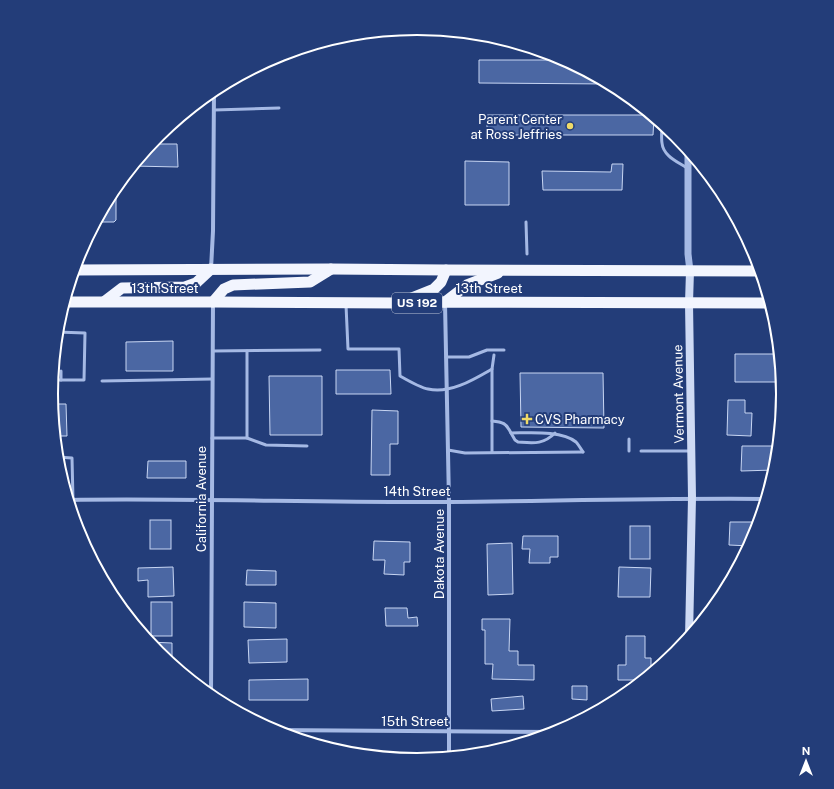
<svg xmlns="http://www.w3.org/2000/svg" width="834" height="789" font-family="'Public Sans',sans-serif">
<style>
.building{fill:#4b67a3;stroke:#c8d6f3}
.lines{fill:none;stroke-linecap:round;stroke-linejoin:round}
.service{stroke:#a5b9e4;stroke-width:3}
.minor{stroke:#a5b9e4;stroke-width:4}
.tertiary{stroke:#a5b9e4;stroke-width:7}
.secondary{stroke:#cedaf4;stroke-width:8}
.trunk{stroke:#f2f5fe;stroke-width:11}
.poi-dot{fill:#efda69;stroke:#233d79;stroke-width:1.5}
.labels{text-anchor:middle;stroke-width:4;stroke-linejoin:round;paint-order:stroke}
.shield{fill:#233d79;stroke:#bdc5d7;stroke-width:1}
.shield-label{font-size:12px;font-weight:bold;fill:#fff}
.poi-label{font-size:13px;fill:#fff;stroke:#233d79;text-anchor:end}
.street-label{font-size:13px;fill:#fff;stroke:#233d79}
.rim{fill:none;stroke:#fff;stroke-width:2}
</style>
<rect width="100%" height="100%" fill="#233d79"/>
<!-- building -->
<g class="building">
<path d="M479,60h85l45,24 -130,-1z"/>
<path d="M487,115h165l2,2 -1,18h-166z"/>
<path d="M151,144h26l1,23 -45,-1z"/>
<path d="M465,161l44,1v43h-44z"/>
<path d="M612,164h11l-1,26h-79l-1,-19 69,1z"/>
<path d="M114,189h2v31l-2,2h-18z"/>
<path d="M173,341v30h-47v-29z"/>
<path d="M735,354h45l2,28h-47z"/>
<path d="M336,370h54l1,24h-55z"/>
<path d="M520,373h83l1,55 -83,-1z"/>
<path d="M269,376h53v59h-52z"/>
<path d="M728,400h17v13h7l-1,23 -24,-1z"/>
<path d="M51,404h15l1,32h-12z"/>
<path d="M372,410l26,1v33h-8v31h-19z"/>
<path d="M742,446h36l-3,24 -34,1z"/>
<path d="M148,461h38v17h-39z"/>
<rect x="150" y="520" width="21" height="29"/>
<path d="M730,522h29l-3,13 -6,11 -21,-1z"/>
<rect x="630" y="526" width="20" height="33"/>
<path d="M523,536h35v21h-8v6h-21l1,-14h-8z"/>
<path d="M374,541l36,1v20h-6v13l-20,-1 1,-14h-12z"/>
<path d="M512,543l1,51 -25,1 -1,-51z"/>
<path d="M173,567l1,29 -26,1v-17l-10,1v-13z"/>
<path d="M619,567l32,1 -1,29h-32z"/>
<path d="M247,570l29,1v14h-30z"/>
<rect x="151" y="602" width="21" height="34"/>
<path d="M244,602l32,1v25l-32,-1z"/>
<path d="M385,608h22l1,10 9,-1 1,9h-32z"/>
<path d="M482,619h28l-1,32h9v14h16v15l-42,-1 1,-15h-8v-34h-3z"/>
<path d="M626,636h19v22h6v16l-7,6h-26v-15h8z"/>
<path d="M287,639v23l-38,1 -1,-23z"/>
<path d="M148,642l24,1v14h-11l-3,-4z"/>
<path d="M308,679v21h-59v-20z"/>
<path d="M639,684l-13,10v-9z"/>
<path d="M572,686h15v14l-15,-1z"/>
<path d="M523,696l1,13 -32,2 -1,-12z"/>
<path d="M407,753l1,7 -32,-3v-3z"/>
</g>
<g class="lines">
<!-- service -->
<g class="service">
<path d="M214,110l65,-2"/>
<path d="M662,124c0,6 -1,13 0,19 1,13 16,19 25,25"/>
<path d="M526,222l1,32"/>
<path d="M346,305l2,44h51l1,27c7,4 21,12 28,13 22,5 45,-9 64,-20"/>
<path d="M61,342v-10"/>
<path d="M213,351l107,-1"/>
<path d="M446,357h23l18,-7h17"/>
<path d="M52,380h32l1,-47 -28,-1"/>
<path d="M61,380v-9"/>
<path d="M102,381l110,-2"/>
<path d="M492,421c11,1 14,2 19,12 17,0 51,-3 65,9 2,2 5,7 7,10"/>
<path d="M511,433l4,7 3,2c15,1 25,3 37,-9"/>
<path d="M212,438h35l19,7 41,1"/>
<path d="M247,438v-87"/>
<path d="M448,450l17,3 118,-1"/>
<path d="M629,451v-12"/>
<path d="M641,451h50"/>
<path d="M492,452v-83l2,-14"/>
<path d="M57,457l15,1 1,42"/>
</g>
<!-- minor -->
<g class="minor">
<path d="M211,269l2,-38 1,-142"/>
<path d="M445,303l4,199v256"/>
<path d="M68,500c127,-2 255,3 382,2 106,-1 211,-4 316,-3"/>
<path d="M211,697l2,-395"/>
<path d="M271,730l288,2"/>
</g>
<!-- tertiary -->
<path class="tertiary" d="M688,150v104l2,17"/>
<!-- secondary -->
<path class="secondary" d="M689,637l3,-139 -3,-195 1,-32"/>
<!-- trunk -->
<g class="trunk">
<path d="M73,270l258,-1 115,1 315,1"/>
<path d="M105,301l17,-13 63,-1 11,-4 15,-14"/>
<path d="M404,301l30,-12 7,-7 5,-12"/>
<path d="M64,302h149l185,1 47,-1 325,1"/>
<path d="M213,302l11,-13 9,-4 77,-3 21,-13"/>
<path d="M445,302l22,-17 31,-12"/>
</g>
</g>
<!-- markers -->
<g class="poi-dot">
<circle cx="570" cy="126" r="4"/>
<path d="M525 413h4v4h4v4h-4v4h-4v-4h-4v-4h4z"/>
</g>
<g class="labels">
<!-- shield labels -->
<rect class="shield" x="392" y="293" width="50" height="20" rx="3"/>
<g class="shield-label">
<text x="417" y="307">US 192</text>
</g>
<!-- poi labels -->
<g class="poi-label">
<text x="562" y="124">Parent Center<tspan x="562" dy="15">at Ross Jeffries</tspan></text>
<text x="535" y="424" text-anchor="start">CVS Pharmacy</text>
</g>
<!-- street labels -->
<g class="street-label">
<text x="165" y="293">13th Street</text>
<text x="489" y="293">13th Street</text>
<text transform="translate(678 394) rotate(-91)" y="5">Vermont Avenue</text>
<text x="417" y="496">14th Street</text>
<text transform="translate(201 499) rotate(-90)" y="5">California Avenue</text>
<text transform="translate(439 554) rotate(-90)" y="5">Dakota Avenue</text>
<text x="415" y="726">15th Street</text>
</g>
</g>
<!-- crop -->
<path d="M0 0H834V789H0ZM58 394a359 359 0 1 1 718 0a359 359 0 1 1-718 0Z" fill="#233d79" fill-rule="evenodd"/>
<path class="rim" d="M58 394a359 359 0 1 1 718 0a359 359 0 1 1-718 0Z"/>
<!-- north arrow -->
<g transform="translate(806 761)" stroke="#233d79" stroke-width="3" paint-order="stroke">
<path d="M0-3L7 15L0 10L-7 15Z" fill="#ffffff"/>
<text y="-6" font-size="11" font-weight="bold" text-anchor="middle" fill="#ffffff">N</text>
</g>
</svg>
